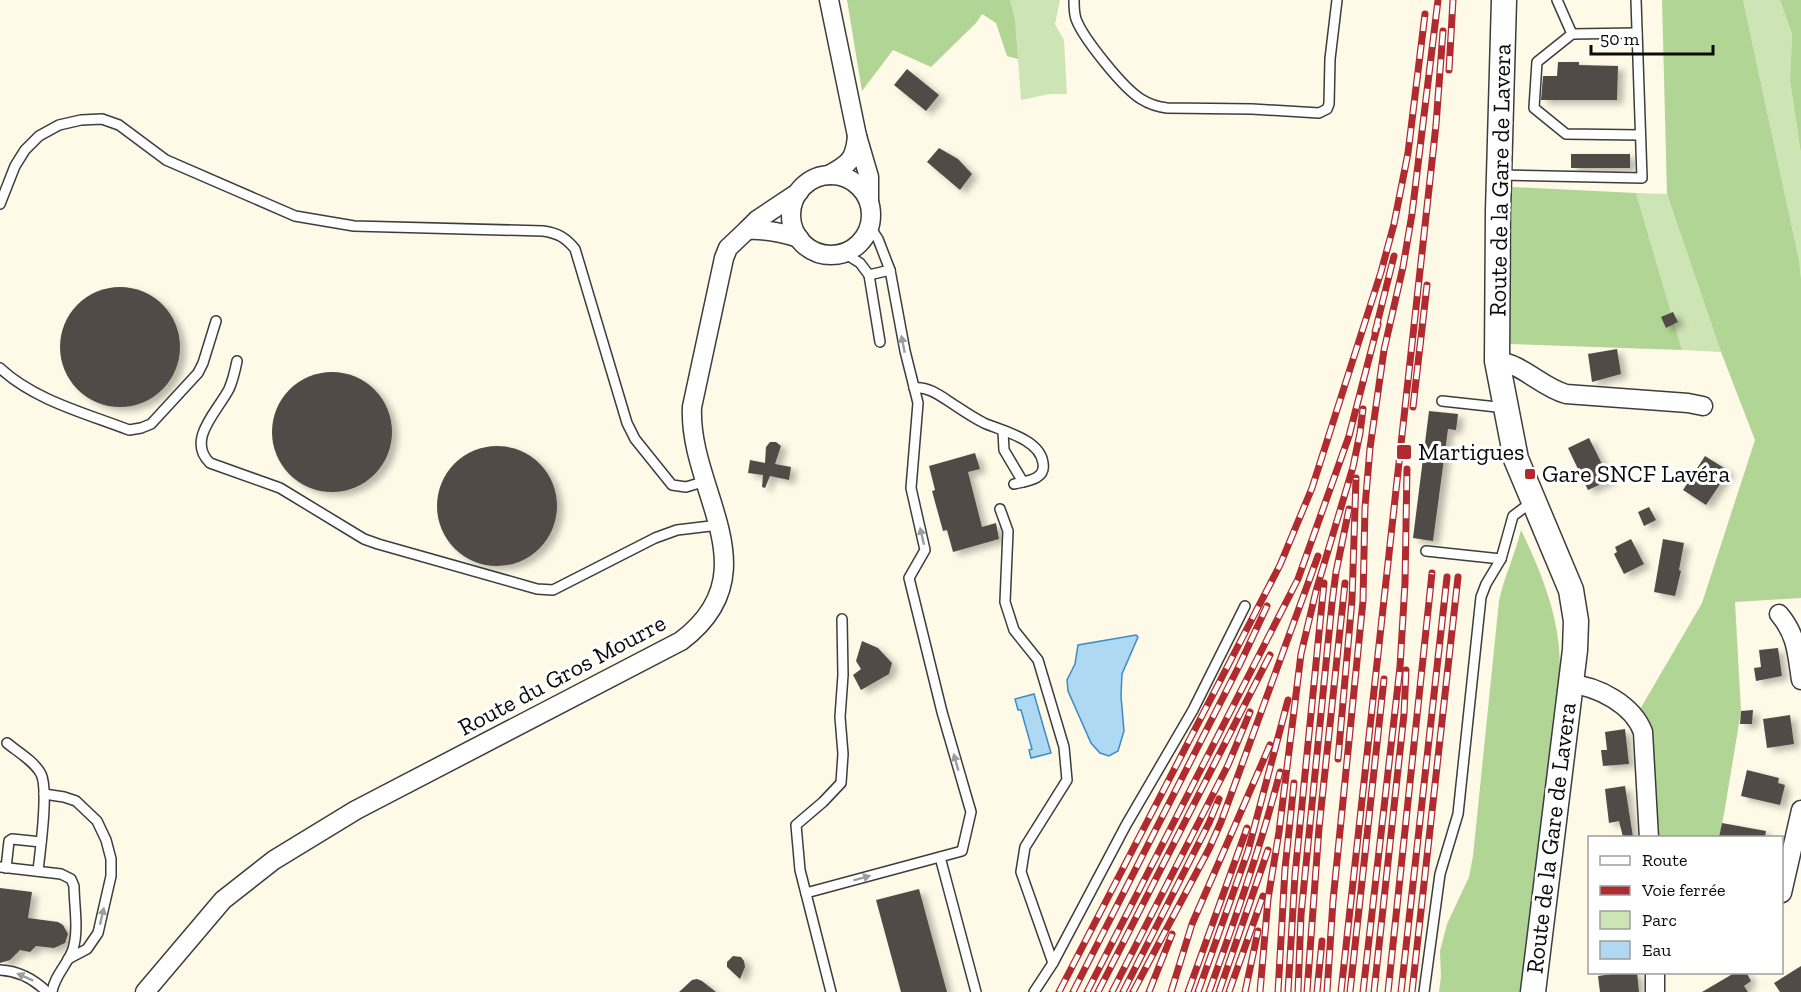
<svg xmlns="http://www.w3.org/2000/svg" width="1801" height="992" font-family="'Zilla Slab',serif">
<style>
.green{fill:#cde5b4}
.forest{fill:#b0d594}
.water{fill:#afd8f2;stroke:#3a8cc5;stroke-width:1.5}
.building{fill:#514b47;filter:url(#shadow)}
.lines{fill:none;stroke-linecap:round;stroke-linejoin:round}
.service-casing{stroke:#3d3d3d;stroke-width:12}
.minor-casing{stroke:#3d3d3d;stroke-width:21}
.tertiary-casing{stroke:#3d3d3d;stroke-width:27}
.service{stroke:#fff;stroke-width:9}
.minor{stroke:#fff;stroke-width:18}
.tertiary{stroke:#fff;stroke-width:24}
.rail-casing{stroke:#b12a2f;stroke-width:7}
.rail{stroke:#fff;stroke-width:4.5;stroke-dasharray:14;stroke-linecap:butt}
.oneway{fill:#9d9d9d}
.poi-dot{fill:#b12a2f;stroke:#fff;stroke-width:2}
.labels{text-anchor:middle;stroke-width:6;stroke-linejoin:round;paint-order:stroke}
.street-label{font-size:24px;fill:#0a0a0a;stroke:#fff}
.poi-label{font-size:24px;fill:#0a0a0a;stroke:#fff;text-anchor:start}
</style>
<defs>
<filter id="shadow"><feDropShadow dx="6" dy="4" stdDeviation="3" flood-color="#0004"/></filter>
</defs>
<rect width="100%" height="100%" fill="#fefae7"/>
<!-- green -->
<g class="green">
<path d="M1010,0h50l-5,24 9,16 3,54h-17l-29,6 -6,-81z"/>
<path d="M1743,0h37l12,34 -2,47 11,73v125l-2,-19z"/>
<path d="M1636,193l31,1 54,158 -39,-2z"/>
</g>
<!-- forest -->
<g class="forest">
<path d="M847,0h163l5,19 3,40 -11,-3 -11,-33 -14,-9 -6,9 -45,44 -38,-17 -31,41z"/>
<path d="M1662,0h81l56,260 2,19v319l-66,4 6,109 -17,103 -5,23h-61l-19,-126 63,-108 53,-163 -34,-88 -54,-158z"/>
<path d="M1780,0h21v154l-11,-73 2,-47z"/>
<path d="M1512,187l124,6 46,157 -172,-6z"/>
<path d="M1521,530c18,37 34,76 38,117 1,14 1,28 1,43l-35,302h-86l2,-16 -1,-25 7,-27 22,-47 4,-21 26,-255c5,-24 16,-46 22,-71z"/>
</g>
<!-- water -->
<g class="water">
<path d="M1136,635l2,2 -16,37 -1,22 3,35 -6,20 -9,5 -9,-3 -9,-10 -23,-52 -1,-11 8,-16 3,-19z"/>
<path d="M1034,694l17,59 -20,5 -2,-8 3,-1 -11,-39h-3l-3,-11z"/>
</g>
<!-- building -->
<g class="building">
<path d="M1558,62h21v3l39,1 -1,34h-76l2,-24h14z"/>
<path d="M907,69l32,26 -13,16 -32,-26z"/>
<path d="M939,148l19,11 14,15 -12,16 -33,-28z"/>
<rect x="1571" y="154" width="59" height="14"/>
<circle cx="120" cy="347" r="60"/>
<path d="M1673,312l5,10 -12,6 -5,-11z"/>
<path d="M1617,349l4,25 -29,8 -4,-28z"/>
<circle cx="332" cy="432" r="60"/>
<path d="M1429,411l29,3 -2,16 -8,-1 -15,112 -20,-3z"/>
<path d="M1589,438l21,42 -22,10 -20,-42z"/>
<path d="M770,442h6l5,4 -6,18 16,3 -2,13 -19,-4 -5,12 -3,-1 1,-12 -15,-2 2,-13 15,3 1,-16z"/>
<circle cx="497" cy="506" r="60"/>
<path d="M975,453l5,16 -12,3 14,55 14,-4 3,16 -46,13 -6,-22 -4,1 -11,-40 3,-1 -6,-24z"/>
<path d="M1705,456l24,15 -23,34 -23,-15z"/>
<path d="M1649,507l7,13 -12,6 -6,-14z"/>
<path d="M1631,539l13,25 -20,10 -10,-20 3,-2 -2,-5z"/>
<path d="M1663,539l21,4 -5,27 2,1 -6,25 -21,-4z"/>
<path d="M862,641l16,7 14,15 -3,11 -28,16 -8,-15 8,-6 -5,-8z"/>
<path d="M1778,648l4,28 -26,5 -2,-13 7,-1 -2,-17z"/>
<path d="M1753,710l-1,14h-12l1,-13z"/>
<path d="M1790,715l4,29 -27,4 -4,-29z"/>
<path d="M1625,729l4,35 -26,2 -2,-16h6l-2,-18z"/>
<path d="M1747,770l32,8 -1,5 7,2 -5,20 -39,-9z"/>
<path d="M1625,786l8,51h-10l-4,-16 -10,2 -4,-34z"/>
<path d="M1722,823l44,8 -1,6h-46z"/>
<path d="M0,888l32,4 -4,26 30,4 5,3 5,9 -3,9 -11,5 -18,-2 -6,6 -10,-2 -10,10 -10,3z"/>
<path d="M919,889l28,103h-46l-25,-92z"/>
<path d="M733,956l8,1 3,4 1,6 -5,12 -13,-12v-5z"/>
<path d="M1801,966v26h-21l-6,-9z"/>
<path d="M1626,972h11l2,20h-39l-2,-16z"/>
<path d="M1736,972h10l5,9 -7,5 4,6h-46z"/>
<path d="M697,979l5,2 14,11h-37l13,-12z"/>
</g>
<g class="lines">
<defs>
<g id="service">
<path d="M1074,0c0,6 0,13 2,19 7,19 47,69 65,80 8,5 17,8 26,9l85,1 67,4 8,-4 2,-5 1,-45 7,-59"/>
<path d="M1557,0l15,34 -35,28 -3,46 32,26 73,1"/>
<path d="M1572,34l65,-1"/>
<path d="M1499,175l143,3 -6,-178"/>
<path d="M0,204l15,-38 10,-16 14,-14 20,-11 22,-5 21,-1 17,6 47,35 129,56 59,10 189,5c15,2 23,7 32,18l52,174 8,16 37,46 14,2 20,-6"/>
<path d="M844,253l16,10 9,12 21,-5"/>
<path d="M869,275l11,67"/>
<path d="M237,361c-2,10 -4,19 -8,28 -12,23 -43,51 -19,74l70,25 84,51 14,5 159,45 16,1 102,-52 22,-8 42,-5"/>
<path d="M0,368c34,32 85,45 129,62l12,-2 10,-4 47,-51 5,-10 13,-42"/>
<path d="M914,388c16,-2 29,10 42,18 9,6 18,12 28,17 18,8 56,16 59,40 3,17 -17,18 -29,21"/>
<path d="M1442,401l64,7"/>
<path d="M1003,431l1,19 19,32"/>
<path d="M1000,509l8,22 -3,71 9,28 24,30 26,87 3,33 -42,67 -4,25 32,91 -19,29"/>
<path d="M1426,551l75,8"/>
<path d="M7,743c11,9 27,18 34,31 8,16 -1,77 -3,97"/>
<path d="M44,794l20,3 12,4 21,20 9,19 5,19v17l-13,57 -11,16 -19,10"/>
<path d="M940,857l36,135"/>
<path d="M0,867l61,7 10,5 3,7c0,19 5,44 -1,63 -5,15 -19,27 -21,43"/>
<path d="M6,868l3,-27 3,-2 29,3"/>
<path d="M806,893l156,-42 9,-39 -29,-100 -33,-134 16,-28 -14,-62 7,-85 -13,-52 -15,-81 -12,-31 -8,-12"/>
<path d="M1053,963l73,-138 67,-115 52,-104"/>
<path d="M0,970c18,1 34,9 47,22"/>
<path d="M831,992l-31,-122 -4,-45 27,-23 18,-19 2,-29 -3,-37 3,-42 -1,-56"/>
<path d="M1424,992l16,-118 18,-60 23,-217 5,-13 15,-25 12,-43 20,-15"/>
</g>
<g id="minor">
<path d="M829,0l28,136"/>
<path d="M829,175c20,-11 26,-15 28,-39l12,41v24"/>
<circle cx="831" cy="215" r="40"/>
<path d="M799,192l-42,28 -10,10c19,-1 34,2 52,8"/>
<path d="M1497,361c26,3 44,26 69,33l122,9 15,3"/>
<path d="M1779,614c18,21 18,40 22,66"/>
<path d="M1570,684c28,2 63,21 73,48l6,106"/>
<path d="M1782,893l19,-83"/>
<path d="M1655,972v20"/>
<path d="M145,992l78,-92 51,-40 82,-50 325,-169c92,-69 7,-150 11,-234l32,-149 4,-10 19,-18"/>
</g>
<path id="tertiary" d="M1504,0l-6,211 -1,150 19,98 55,131 5,31 -1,29 -42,342"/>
</defs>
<!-- service casing -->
<use href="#service" class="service-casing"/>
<!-- minor casing -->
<use href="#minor" class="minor-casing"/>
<!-- tertiary casing -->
<use href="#tertiary" class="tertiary-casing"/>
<!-- service -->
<use href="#service" class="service"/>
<!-- minor -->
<use href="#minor" class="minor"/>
<!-- tertiary -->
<use href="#tertiary" class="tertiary"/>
<defs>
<g id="rail">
<path d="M1449,70l4,-70"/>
<path d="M1375,332l19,-76"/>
<path d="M1413,407l14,-122"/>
<path d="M1338,759l14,-159 4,-122"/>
<path d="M1059,992l221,-427 32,-77 69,-216 13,-48 14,-71 17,-139"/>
<path d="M1073,992l167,-328 27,-58"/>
<path d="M1087,992l211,-413 51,-143 29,-112"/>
<path d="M1098,992l172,-337"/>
<path d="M1112,992l116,-227 22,-53"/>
<path d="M1123,992l86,-169 10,-24"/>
<path d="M1133,992l76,-143 12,-27 97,-266"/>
<path d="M1149,992l23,-58"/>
<path d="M1171,992l21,-68 78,-179"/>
<path d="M1188,992l59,-164"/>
<path d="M1198,992l50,-141 40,-151"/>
<path d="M1209,992c26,-73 52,-145 71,-220"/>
<path d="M1219,992l49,-142"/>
<path d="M1229,992l34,-96"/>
<path d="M1245,992l13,-61"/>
<path d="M1260,992l8,-93 11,-67 22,-178 15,-63 37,-124 7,-34 3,-24"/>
<path d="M1278,992l7,-123 9,-86"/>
<path d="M1288,992l7,-117 29,-292"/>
<path d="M1298,992l3,-77 31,-312 4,-31 13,-63"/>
<path d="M1307,992l12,-164 26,-245"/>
<path d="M1317,992l5,-51"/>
<path d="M1327,992l6,-91 30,-300 2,-94 5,-59 14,-98 19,-83 9,-53 26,-214"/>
<path d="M1341,992l95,-867 7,-94"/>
<path d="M1350,992l34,-313"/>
<path d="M1363,992l37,-325 5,-84 2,-114"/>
<path d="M1374,992l30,-278 2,-44"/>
<path d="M1388,992l44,-419"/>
<path d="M1401,992l46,-415"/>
<path d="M1412,992l46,-415"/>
</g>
</defs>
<!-- rail casing -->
<use href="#rail" class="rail-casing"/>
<!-- rail -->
<use href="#rail" class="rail"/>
</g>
<!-- one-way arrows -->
<defs><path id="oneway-solid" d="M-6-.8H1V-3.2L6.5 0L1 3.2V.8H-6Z" transform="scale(1.5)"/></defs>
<g class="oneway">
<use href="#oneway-solid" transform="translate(903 344) rotate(-101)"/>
<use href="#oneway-solid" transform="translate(922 536) rotate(-103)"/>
<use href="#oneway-solid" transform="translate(956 762) rotate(-106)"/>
<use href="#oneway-solid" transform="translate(862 878) rotate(-15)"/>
<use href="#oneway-solid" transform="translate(102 916) rotate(-77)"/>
<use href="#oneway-solid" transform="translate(25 977) rotate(-156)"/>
</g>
<!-- markers -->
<g class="poi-dot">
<rect x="1396" y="444" width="16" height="16" rx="3"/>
<rect x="1524" y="468" width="12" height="12" rx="3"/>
</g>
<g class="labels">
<!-- street labels -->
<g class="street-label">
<text transform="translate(1500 180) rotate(-89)" y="8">Route de la Gare de Lavera</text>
<text transform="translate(562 675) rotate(-28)" y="8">Route du Gros Mourre</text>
<text transform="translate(1551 838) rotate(-83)" y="8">Route de la Gare de Lavera</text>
</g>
<!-- poi labels -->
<g class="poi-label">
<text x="1418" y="460">Martigues</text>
<text x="1542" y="482">Gare SNCF Lavéra</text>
</g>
</g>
<!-- legend -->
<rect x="1588" y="836" width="195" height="138" fill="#ffffff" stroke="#9d9d9d" stroke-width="1.5"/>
<rect x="1600" y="856" width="30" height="9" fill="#ffffff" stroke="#9d9d9d" stroke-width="1.5"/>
<text x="1642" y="866" font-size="18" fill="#0a0a0a">Route</text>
<rect x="1600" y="886" width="30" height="9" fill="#b12a2f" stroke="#9d9d9d" stroke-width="1.5"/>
<text x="1642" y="896" font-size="18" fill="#0a0a0a">Voie ferrée</text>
<rect x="1600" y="911" width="30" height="18" fill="#cde5b4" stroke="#9d9d9d" stroke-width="1.5"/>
<text x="1642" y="926" font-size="18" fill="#0a0a0a">Parc</text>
<rect x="1600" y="941" width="30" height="18" fill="#afd8f2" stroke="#9d9d9d" stroke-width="1.5"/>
<text x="1642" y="956" font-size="18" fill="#0a0a0a">Eau</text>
<!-- scale -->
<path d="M1591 45v9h122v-9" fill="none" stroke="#0a0a0a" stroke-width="3"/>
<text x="1600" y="45" font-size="18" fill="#0a0a0a" stroke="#ffffff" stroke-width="4.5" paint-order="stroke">50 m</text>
</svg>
